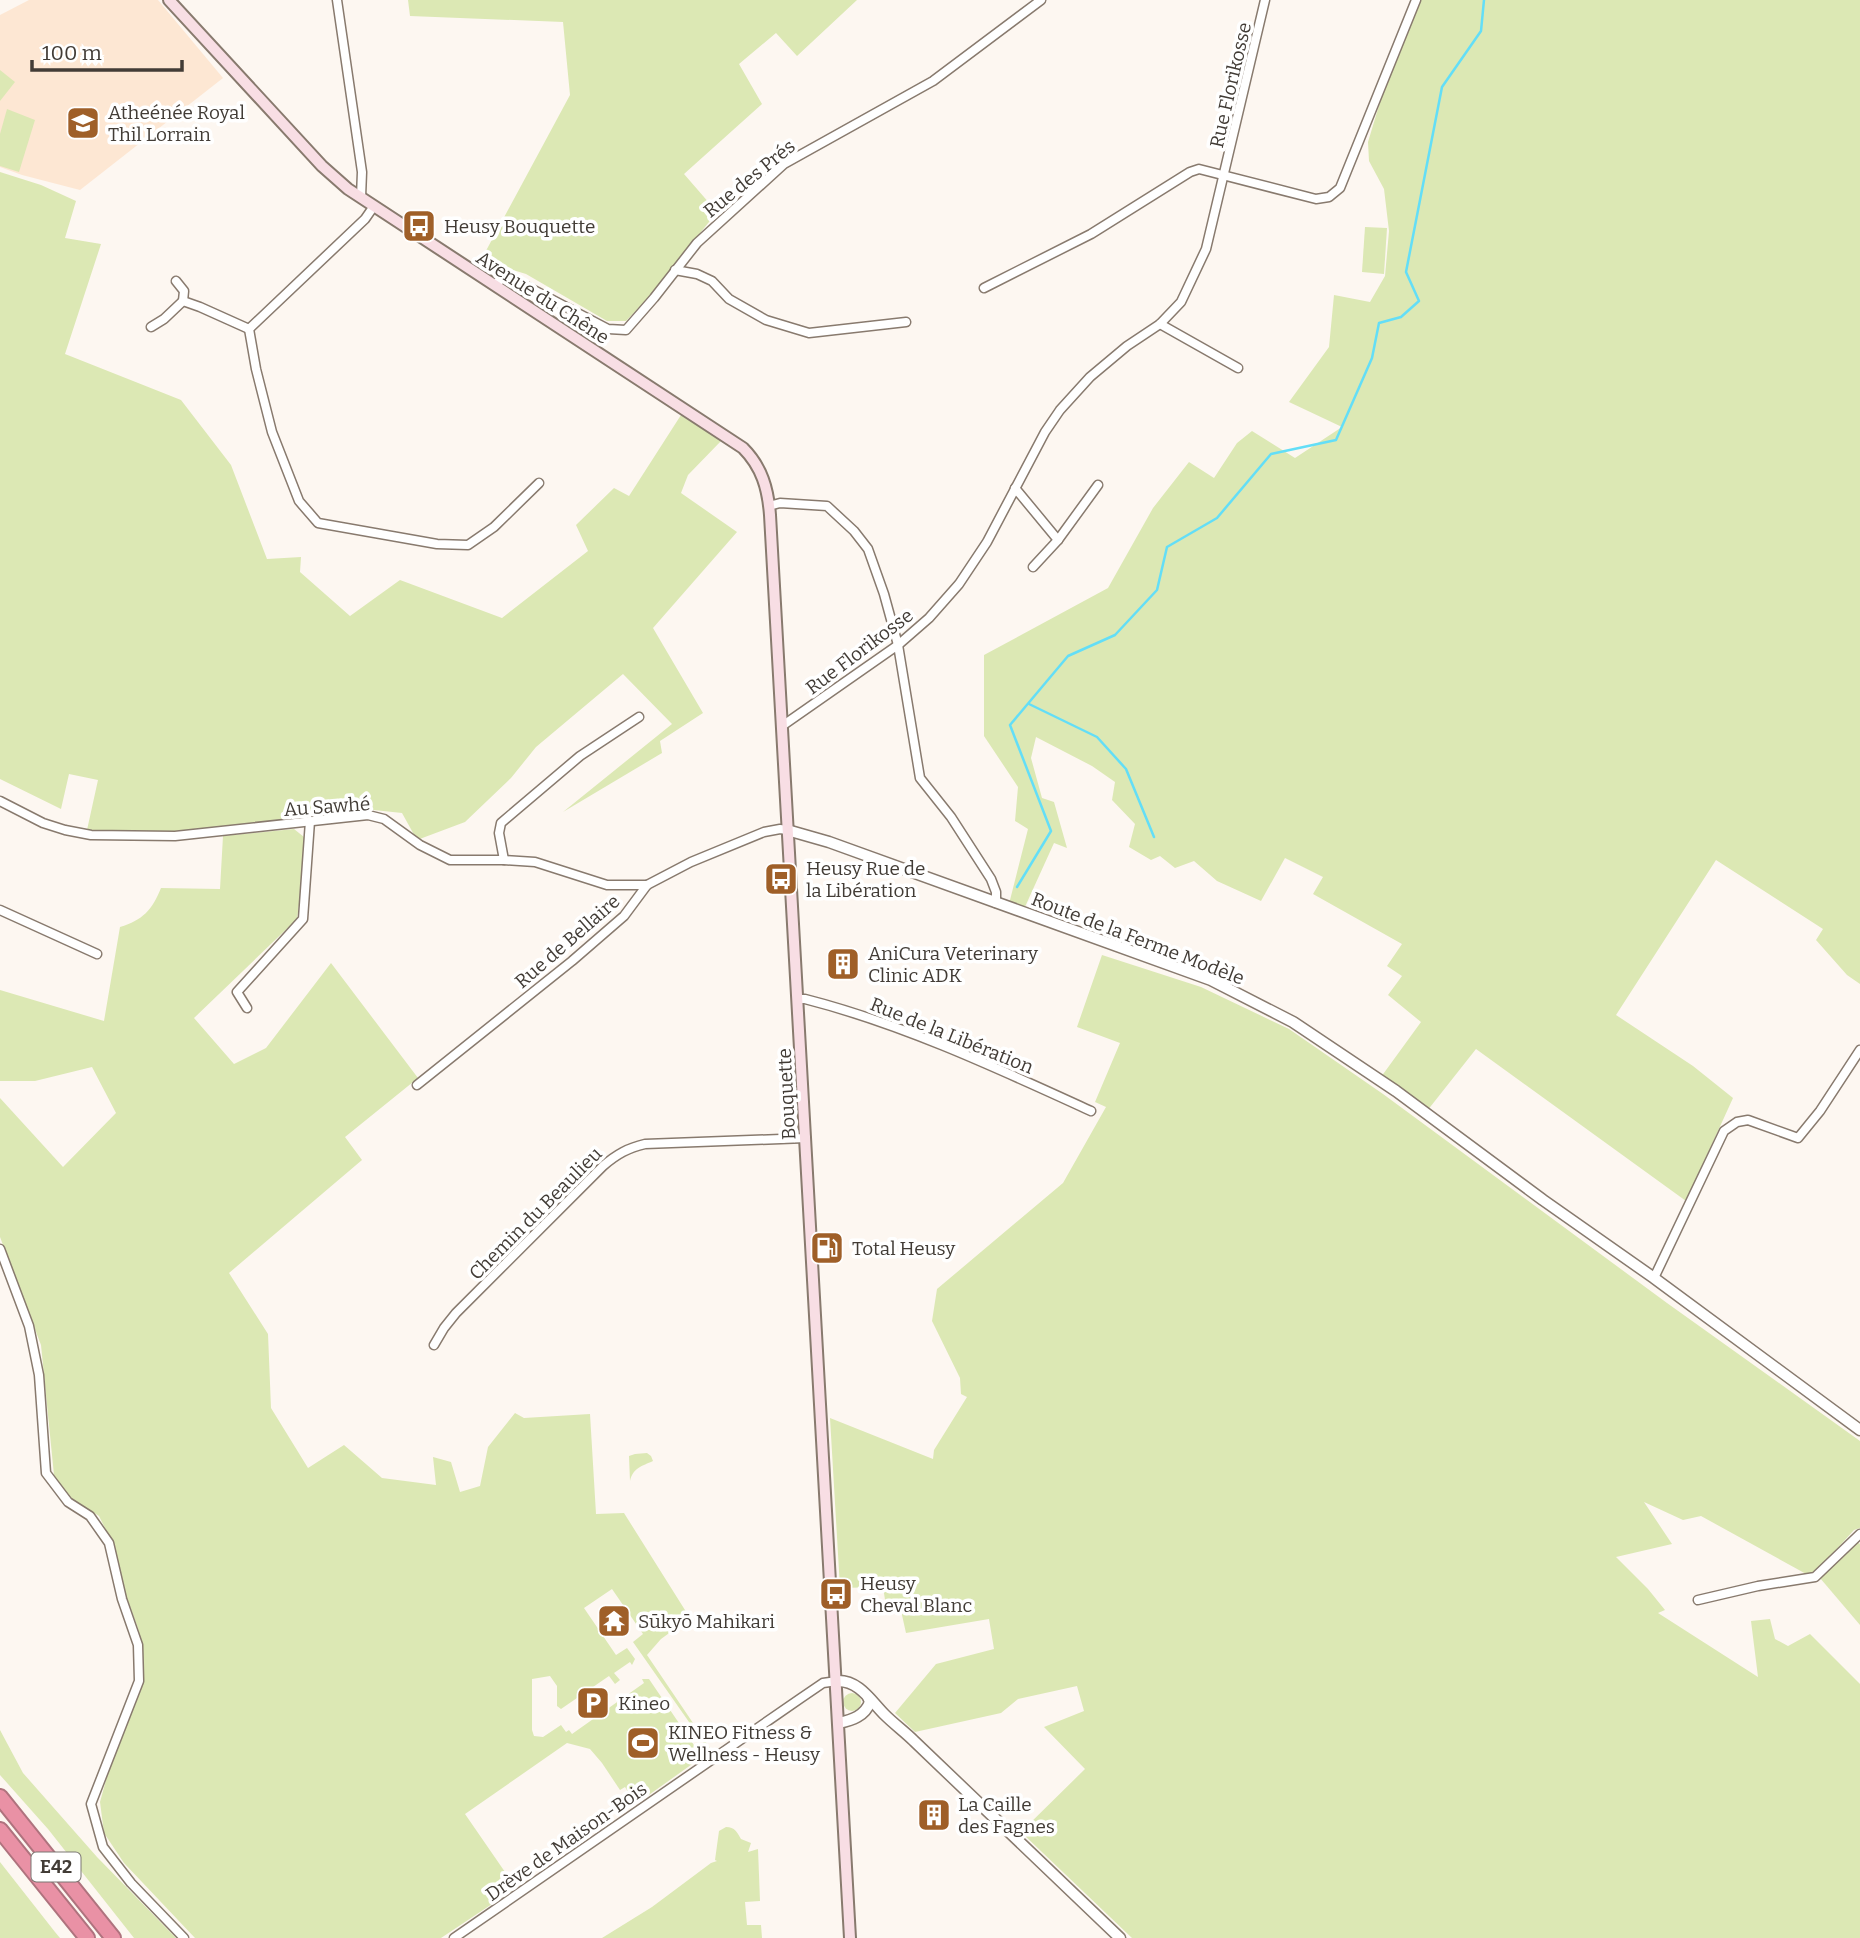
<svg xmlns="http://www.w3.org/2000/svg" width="1860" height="1938" font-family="Bitter,serif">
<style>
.built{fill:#fde7d3}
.green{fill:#dce8b4}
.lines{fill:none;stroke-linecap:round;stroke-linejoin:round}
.stream{stroke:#63def7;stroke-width:2.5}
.minor-casing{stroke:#887a6e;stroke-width:11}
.tertiary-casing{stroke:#887a6e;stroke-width:13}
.secondary-casing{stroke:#887a6e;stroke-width:14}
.motorway-casing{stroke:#af737e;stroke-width:18}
.minor{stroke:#fff;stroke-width:8}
.tertiary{stroke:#fff;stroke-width:10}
.secondary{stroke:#f8dee4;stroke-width:10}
.motorway{stroke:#e991a5;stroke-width:14}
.labels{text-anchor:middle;stroke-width:7;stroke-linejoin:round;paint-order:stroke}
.shield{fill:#fff;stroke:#7b7672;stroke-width:2}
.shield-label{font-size:18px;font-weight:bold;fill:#423c36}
.street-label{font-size:19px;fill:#423c36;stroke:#fff}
.poi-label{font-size:19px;fill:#423c36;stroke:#fff;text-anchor:start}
</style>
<rect width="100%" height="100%" fill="#fdf7f1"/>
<!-- built -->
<path class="built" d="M29,0h129l65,78 -143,112 -58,-15 -22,-8v-152z"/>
<!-- green -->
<g class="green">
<path d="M408,0h449l-60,56 -21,-23 -37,31 23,40 -78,70 33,38 -70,87 -21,22h-19l-81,-47 -45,-14 89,-165 -7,-73 -153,-6z"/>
<path d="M1421,0h439v984l-13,-9 -31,-35 7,-11 -107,-69 -100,155 77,51 40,32 -47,103 -210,-152 -49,62 -46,-34 40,-55 -33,-27 14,-19 -15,-10 15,-22 -89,-50 10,-17 -38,-19 -24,43 -44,-20 -23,-20 -19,7 -15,-12 -9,4 -22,-13 6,-23 -23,-24 3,-18 -23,-16 -56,-29 -5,21 11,40 12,4 13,46 -13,-5 -30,66 -15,-5 19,-75 -13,-8 3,-34 -34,-51v-81l124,-67 45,-80 36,-46 25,16 23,-35 15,-12 43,27 47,-31 -53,-25 40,-55 5,-52 36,7 15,-26 4,-45 -5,-42 -15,-28 -1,-19 16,-53z"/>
<path d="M0,70l15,12 -15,19z"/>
<path d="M7,109l28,11 -16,52 -19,-6v-32z"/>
<path d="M0,172l41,13 35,16 -11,37 36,6 -36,110 116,46 50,65 36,94 34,-2 -1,15 50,44 50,-36 102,38 86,-67 -12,-26 38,-37 15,8 52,-81 40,26 -33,34 -7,18 56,39 -84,96 50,85 -43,28 2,12 -99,59 109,-88 -49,-50 -87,73 -25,31 -46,44 -48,18 -15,-27 -56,-6 -52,12 -116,15 -91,-4 11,-50 -29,-6 -8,35 -61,-30z"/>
<path d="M1365,227l22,1 -3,46 -22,-2z"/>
<path d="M294,829l10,8v32l-7,50 -103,99 40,46 32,-16 65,-85 87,115 -73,59 17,23 -133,113 39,61 3,74 37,60 36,-23 38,33 54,7 -3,-28 18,5 9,30 20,-6 8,-39 27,-34 9,5 66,-4 6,100 28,-1 66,105 -29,21 -14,16 65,96 -2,1 -77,-110 10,-8 -31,-45 -28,19 32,47 11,-7 8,11 -3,6 -2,-3 -16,11 6,7 -5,4 -6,-8 -48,33 -4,-3v-20l-7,-10 -18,3v51l2,6 9,1 18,-12 5,7 3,-2 3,4 72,-51 -2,-4h7l53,78 -63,45 -4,1 -10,-16 -5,3 -18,-27 -12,-14 -23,-6 -102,71 51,74 -75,50h-246l-71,-75 -20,-30 -4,-31 11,-40 32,-79 1,-17 -6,-38 -16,-43 -11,-45 -12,-24 -30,-19 -15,-22 -13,-130 -41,-108v-139l63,69 53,-54 -24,-46 -57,14h-35v-91l104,31 16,-94c23,-7 32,-17 41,-39l59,1 3,-53z"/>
<path d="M1102,955l99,32 88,42 94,65 284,209 193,138v87l-6,2 -39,43 -7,2 -107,-59 -18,4 -39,-18 28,42 -56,13 32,32 17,21 -7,3 100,64 -7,-56 19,-2 5,20 13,7 22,-12 50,50v254h-728l-111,-106 64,-63 -41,-42 40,-16 -7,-25 -59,13 -17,14 -86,19 -20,-19 41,-49 58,-15 -5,-30 -83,14 -6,-27h-14l-3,-19 -43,1 -10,-170 103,41 1,-9 33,-53 -6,-3 -1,-16 -28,-57 5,-32 126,-106 43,-76 -11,-5 25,-59 -43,-16z"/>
<path d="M647,1453l4,3 2,5c-11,5 -20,7 -23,20l-1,-25 6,-2z"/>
<path d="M1856,1541l4,3v81l-40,-47z"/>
<circle cx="852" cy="1702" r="9"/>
<path d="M0,1730l23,43 74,84 79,81h-42l-86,-109 -48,-54z"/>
<path d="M726,1827c9,0 11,5 15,12l10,4 -3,9 10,-3 2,52 -15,1 2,23h14l1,13h-160l50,-31 59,-44 6,-2 -2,-1 4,-29z"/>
<path d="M0,1862l55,70 5,6h-60z"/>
</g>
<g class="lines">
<!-- stream -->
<g class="stream">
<path d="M1029,704l68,33 29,32 28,68"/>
<path d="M1017,887l34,-56 -41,-106 58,-69 47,-21 42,-45 10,-43 50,-29 54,-64 65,-14 36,-82 7,-35 22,-6 18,-16 -13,-29 36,-185 39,-56 3,-31"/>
</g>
<defs>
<g id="minor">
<path d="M337,0l25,172 -1,25"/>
<path d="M374,206l-9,13 -116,110 7,40 16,63 27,69 19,22 119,21 31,1 26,-18 45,-44"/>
<path d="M675,270l22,4 15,7 17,18 37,21 43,13 97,-11"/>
<path d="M176,281l8,10 -1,10"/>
<path d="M494,285l9,-7 12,2 93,49 18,1 28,-32 43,-55 87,-79 149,-83 108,-81"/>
<path d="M984,288l107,-54 99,-62 9,-3 117,30 13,-2 11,-9 76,-188"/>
<path d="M1160,324l78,44"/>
<path d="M151,327l13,-8 19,-18 17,6 49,22"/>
<path d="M1015,488l43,52"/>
<path d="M769,506l11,-3 47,3 27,25 14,18 16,45 14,51 22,133 31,39 40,62 5,13v11"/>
<path d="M1033,567l25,-27 40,-55"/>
<path d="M782,726l116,-81 31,-27 30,-34 28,-42 58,-110 15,-22 30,-33 37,-31 33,-22 21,-22 25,-53 59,-249"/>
<path d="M0,801l43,22 22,7 26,5 84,1 193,-21 16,4 36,26 30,15h54l31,2 72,23h40"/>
<path d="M504,860l-5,-27 2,-10 79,-67 59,-39"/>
<path d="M0,910l97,44"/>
<path d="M798,999h7c98,25 194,70 286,112"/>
<path d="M247,1008l-10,-16 66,-73 7,-98"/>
<path d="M417,1085l155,-124 52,-45 23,-31 44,-23 73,-30 16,-3 7,1"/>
<path d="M0,1249l29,77 10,49 7,98 22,29 22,14 19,27 13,56 16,46 1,36 -48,123 12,43 28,36 53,55"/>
<path d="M1654,1278l70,-147 13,-9 11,-2 50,18 22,-27 40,-61"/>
<path d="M434,1345l10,-17 12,-15 147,-147c14,-12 25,-18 42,-22l161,-6"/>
<path d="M1698,1600l60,-14 57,-9 45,-43"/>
<path d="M454,1938l347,-240 22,-15 14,-2"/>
</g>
<g id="tertiary">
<path d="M787,830l42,12 382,138 82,42 103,69 147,109 111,78 206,152"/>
<path d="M837,1681c22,-1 34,20 48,34 9,9 20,17 29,26l206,197"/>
<path d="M839,1723c13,-3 26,-7 31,-21l-2,-5"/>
</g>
<path id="secondary" d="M169,0l153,166 26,23 395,259c19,19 25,41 27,67l80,1423"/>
<g id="motorway">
<path d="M0,1797l113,141"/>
<path d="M0,1830l87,108"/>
</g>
</defs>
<!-- minor casing -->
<use href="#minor" class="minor-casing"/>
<!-- tertiary casing -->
<use href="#tertiary" class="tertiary-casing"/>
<!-- secondary casing -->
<use href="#secondary" class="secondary-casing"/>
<!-- motorway casing -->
<use href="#motorway" class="motorway-casing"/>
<!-- minor -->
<use href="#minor" class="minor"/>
<!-- tertiary -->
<use href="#tertiary" class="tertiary"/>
<!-- secondary -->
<use href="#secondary" class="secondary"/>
<!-- motorway -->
<use href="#motorway" class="motorway"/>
</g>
<!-- icons -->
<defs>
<symbol id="school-square" viewBox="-11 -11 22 22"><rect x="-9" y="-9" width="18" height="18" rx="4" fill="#9f5f28" stroke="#fff"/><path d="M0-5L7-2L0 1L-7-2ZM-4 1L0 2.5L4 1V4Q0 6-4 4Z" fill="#fff"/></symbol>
<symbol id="bus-square" viewBox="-11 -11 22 22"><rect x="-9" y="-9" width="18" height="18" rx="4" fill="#9f5f28" stroke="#fff"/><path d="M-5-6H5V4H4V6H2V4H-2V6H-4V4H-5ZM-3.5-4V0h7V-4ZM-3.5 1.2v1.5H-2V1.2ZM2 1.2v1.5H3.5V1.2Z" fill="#fff"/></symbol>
<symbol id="building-square" viewBox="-11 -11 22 22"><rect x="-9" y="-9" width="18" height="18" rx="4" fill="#9f5f28" stroke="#fff"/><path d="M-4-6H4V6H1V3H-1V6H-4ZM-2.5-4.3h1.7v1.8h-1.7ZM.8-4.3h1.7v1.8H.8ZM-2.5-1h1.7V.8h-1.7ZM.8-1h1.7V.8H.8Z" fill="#fff"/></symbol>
<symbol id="fuel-square" viewBox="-11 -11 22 22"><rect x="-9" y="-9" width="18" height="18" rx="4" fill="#9f5f28" stroke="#fff"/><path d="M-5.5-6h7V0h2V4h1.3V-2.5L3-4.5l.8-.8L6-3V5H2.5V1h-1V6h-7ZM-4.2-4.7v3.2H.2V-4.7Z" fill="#fff"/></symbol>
<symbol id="temple-square" viewBox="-11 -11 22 22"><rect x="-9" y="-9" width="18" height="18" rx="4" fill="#9f5f28" stroke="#fff"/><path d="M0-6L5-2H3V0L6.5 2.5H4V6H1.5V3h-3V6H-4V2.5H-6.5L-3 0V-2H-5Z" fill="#fff"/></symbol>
<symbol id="parking-square" viewBox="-11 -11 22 22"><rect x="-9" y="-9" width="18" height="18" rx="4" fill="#9f5f28" stroke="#fff"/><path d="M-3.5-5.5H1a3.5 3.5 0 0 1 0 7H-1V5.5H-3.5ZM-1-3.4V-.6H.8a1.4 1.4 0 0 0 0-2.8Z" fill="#fff"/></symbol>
<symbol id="stadium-square" viewBox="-11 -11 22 22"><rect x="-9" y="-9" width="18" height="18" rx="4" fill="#9f5f28" stroke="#fff"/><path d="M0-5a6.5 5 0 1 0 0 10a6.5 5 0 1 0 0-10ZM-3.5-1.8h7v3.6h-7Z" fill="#fff"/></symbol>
</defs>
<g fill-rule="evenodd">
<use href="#school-square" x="64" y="104" width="38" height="38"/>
<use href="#bus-square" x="400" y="207" width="38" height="38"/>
<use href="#bus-square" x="762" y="860" width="38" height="38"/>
<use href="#building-square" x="824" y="945" width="38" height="38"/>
<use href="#fuel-square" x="808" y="1229" width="38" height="38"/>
<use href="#bus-square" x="817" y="1575" width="38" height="38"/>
<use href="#temple-square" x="595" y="1602" width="38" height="38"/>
<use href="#parking-square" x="574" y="1684" width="38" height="38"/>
<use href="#stadium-square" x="624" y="1724" width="38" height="38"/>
<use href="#building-square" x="915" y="1796" width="38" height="38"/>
</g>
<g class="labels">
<!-- shield labels -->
<rect class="shield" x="31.5" y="1852.5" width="49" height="29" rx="5"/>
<g class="shield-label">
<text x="56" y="1873">E42</text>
</g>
<!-- street labels -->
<g class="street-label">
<text transform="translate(1230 85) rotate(-77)" y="7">Rue Florikosse</text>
<text transform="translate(749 178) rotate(-39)" y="7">Rue des Prés</text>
<text transform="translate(543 297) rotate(33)" y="7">Avenue du Chêne</text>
<text transform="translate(859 651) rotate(-37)" y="7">Rue Florikosse</text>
<text transform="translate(327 806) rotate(-4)" y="7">Au Sawhé</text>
<text transform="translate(1138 938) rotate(21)" y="7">Route de la Ferme Modèle</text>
<text transform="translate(567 941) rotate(-41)" y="7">Rue de Bellaire</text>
<text transform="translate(952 1035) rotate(22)" y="7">Rue de la Libération</text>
<text transform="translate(786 1094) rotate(-93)" y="7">Bouquette</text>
<text transform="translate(535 1213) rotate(-45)" y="7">Chemin du Beaulieu</text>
<text transform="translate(566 1841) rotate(-35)" y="7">Drève de Maison-Bois</text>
</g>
<!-- poi labels -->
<g class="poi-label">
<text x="108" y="119">Atheénée Royal<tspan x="108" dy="22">Thil Lorrain</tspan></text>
<text x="444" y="233">Heusy Bouquette</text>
<text x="806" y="875">Heusy Rue de<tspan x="806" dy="22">la Libération</tspan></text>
<text x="868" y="960">AniCura Veterinary<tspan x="868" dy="22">Clinic ADK</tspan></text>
<text x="852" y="1255">Total Heusy</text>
<text x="860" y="1590">Heusy<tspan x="860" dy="22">Cheval Blanc</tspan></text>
<text x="638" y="1628">Sūkyō Mahikari</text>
<text x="618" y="1710">Kineo</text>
<text x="668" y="1739">KINEO Fitness &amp;<tspan x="668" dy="22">Wellness - Heusy</tspan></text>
<text x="958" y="1811">La Caille<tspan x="958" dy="22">des Fagnes</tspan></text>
</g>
</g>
<!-- scale -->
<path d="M32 60v10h150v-10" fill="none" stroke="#423c36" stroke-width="3.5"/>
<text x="42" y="60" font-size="21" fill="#423c36" stroke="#ffffff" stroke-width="5" paint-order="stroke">100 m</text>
</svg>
